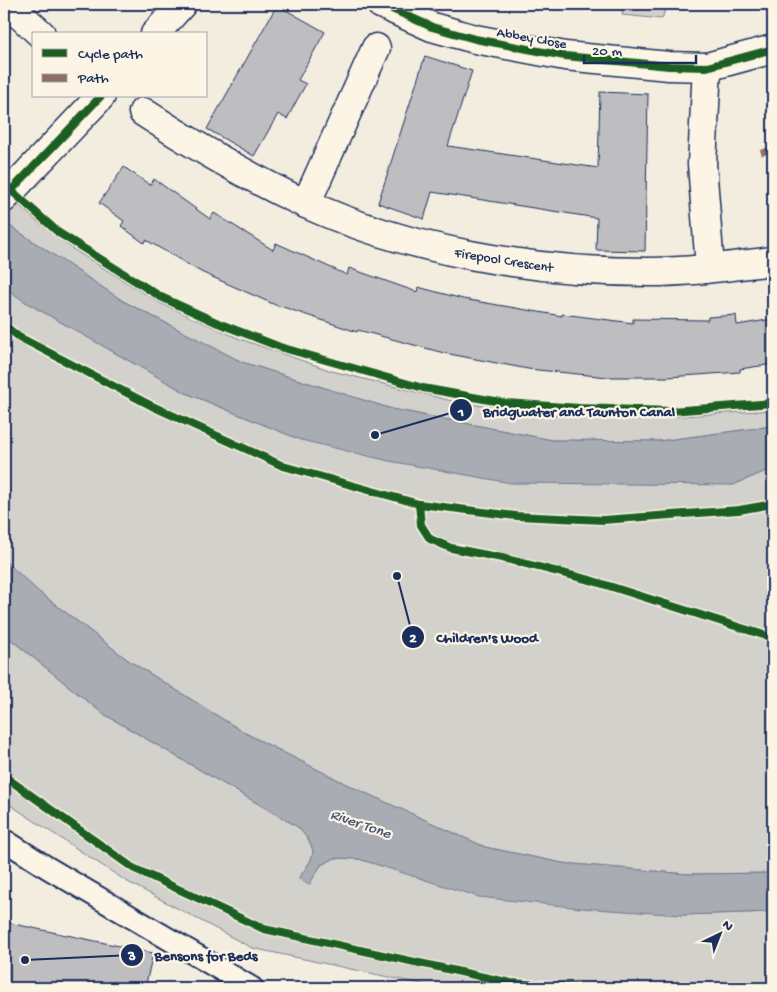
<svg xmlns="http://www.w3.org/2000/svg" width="777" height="992" font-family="'Gochi Hand',sans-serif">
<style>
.green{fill:#d3d1cc;stroke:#778095}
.water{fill:#a9acb3;stroke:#707a91}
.building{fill:#bebec0;stroke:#1b2f5e}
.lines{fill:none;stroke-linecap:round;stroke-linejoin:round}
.lane-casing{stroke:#1b2f5e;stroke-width:25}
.street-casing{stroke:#1b2f5e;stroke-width:31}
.primary-casing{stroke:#1b2f5e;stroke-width:31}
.lane{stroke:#fcf5e5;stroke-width:21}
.street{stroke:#fcf5e5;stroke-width:28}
.primary{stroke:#fcf5e5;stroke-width:28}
.quiet{stroke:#8d6e63;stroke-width:6;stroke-dasharray:12 6;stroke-linecap:butt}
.cycleway-casing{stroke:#fcf5e5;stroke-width:11}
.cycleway{stroke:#1b5e20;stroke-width:8}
.labels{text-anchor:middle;stroke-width:4.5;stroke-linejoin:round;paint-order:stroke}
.street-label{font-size:14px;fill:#1b2f5e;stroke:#fcf5e5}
.water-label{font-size:15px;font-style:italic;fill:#465478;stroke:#fcf5e5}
.leader{fill:none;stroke:#1b2f5e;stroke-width:2}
.callout-dot{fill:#1b2f5e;stroke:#fcf5e5;stroke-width:2}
.mark-label{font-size:15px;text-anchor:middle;font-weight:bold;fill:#fff}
.callout-label{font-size:15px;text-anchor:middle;font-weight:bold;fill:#1b2f5e;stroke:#fcf5e5;stroke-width:4.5;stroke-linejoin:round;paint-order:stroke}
</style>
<rect width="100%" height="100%" fill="#f3ede0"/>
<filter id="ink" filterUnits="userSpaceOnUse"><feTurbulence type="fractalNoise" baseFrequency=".02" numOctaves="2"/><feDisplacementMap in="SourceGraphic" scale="10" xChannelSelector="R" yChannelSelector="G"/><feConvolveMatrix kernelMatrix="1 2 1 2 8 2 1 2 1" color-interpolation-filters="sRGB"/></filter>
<g filter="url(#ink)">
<!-- green -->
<g class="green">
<path d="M623,4h44l-5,15 -40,-4z"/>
<path d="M4,192l34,30 33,26 89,55 80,36 92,32 120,30 87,14 67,2 77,-1 90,-6v16l-114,15 -107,-1 -160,-31 -150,-47 -119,-61 -119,-79z"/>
<path d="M4,287l23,16 159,90 115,47 432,45 33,-14h7v402l-86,1 -125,-11 -77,-16 -135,-61 -105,-53 -117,-73 -89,-68 -35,-32z"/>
<path d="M4,634l98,79 196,114c20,24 19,26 1,51l9,7 13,-20 14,-7 24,1 57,17 266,39 91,-3v76h-333l-188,-40 -126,-67 -122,-80z"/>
</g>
<!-- water -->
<g class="water">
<path d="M4,222l119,79 119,61 150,47 160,31 107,1 114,-15v45h-7l-33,14 -222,-2 -122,-22 -88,-21 -115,-47 -159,-90 -23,-16z"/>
<path d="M4,560l35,32 89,68 117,73 105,53 135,61 77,16 125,11 86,-1v39l-91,3 -101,-7 -102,-11 -120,-38 -24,-1 -14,7 -12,20 -10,-7c18,-25 19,-27 -1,-51l-196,-114 -98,-79z"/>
</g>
<!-- building -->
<g class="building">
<path d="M277,5l48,27 -27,48 8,4 -9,16 -10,19 -9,-5 -24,42 -47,-27z"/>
<path d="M425,56l47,15 -24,75 150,22 2,-76 48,2 -3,157 -49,-1 1,-32 -165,-26 -8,27 -46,-16z"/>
<path d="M124,167l26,18 4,-6 56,40 4,-6 59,37 3,-7 71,32 2,-7 68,24 1,-5 45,12 99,17v-2l71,9v-4l75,1v-3l28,-2 1,10 36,-6v45l-33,5v3l-72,5h-60l-80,-8 -84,-16 -86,-23 -1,2 -77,-26v1l-79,-35 -55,-32 -2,3 -23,-17 3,-5 -25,-18z"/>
<path d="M4,922l149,31 -8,35h-141z"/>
</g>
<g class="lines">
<defs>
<path id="lane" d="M4,840l44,28 204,120"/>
<g id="street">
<path d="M9,4l3,4 29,26"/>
<path d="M381,4l51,23 43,12 90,17 104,10 38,1 66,-18"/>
<path d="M707,67l-5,97 8,104"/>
<path d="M143,112c52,34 105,65 161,91 104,48 231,69 345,69 42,0 83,-6 124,-11"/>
<path d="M306,204l70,-156"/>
</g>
<g id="primary">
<path d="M155,34l27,-30"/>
<path d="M4,198l97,-102"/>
</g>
</defs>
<!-- lane casing -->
<use href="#lane" class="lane-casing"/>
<!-- street casing -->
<use href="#street" class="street-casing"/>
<!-- primary casing -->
<use href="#primary" class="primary-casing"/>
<!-- lane -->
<use href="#lane" class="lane"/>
<!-- street -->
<use href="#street" class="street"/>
<!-- primary -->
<use href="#primary" class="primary"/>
<!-- quiet -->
<path class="quiet" d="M761,153l12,-4"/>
<defs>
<g id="cycleway">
<path d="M381,4l51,23 43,12 90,17 104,10 38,1 66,-18"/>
<path d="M4,184l55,49 102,64 57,26 62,24 143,41 83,15 74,5 91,3 102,-8"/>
<path d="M4,198l97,-102"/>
<path d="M4,325l15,12 133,69 131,60 136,38 97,12 87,4 136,-10 34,-6"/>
<path d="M419,504l2,21 9,14 21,9 51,10 88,22 183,58"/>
<path d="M4,776l129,92 131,61 247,54 74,5"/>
</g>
</defs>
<!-- cycleway casing -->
<use href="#cycleway" class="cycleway-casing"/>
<!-- cycleway -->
<use href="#cycleway" class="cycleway"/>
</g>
</g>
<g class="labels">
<!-- street labels -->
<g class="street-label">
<text transform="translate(532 37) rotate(10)" y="5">Abbey Close</text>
<text transform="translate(504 259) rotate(9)" y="5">Firepool Crescent</text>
</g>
<!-- water labels -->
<g class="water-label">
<text transform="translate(361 823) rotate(19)" y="5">River Tone</text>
</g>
</g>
<!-- callouts -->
<path class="leader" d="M375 435L461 410M397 576L413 637M25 960L132 955"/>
<g class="callout-dot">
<circle cx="375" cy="435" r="5"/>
<circle cx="397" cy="576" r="5"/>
<circle cx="25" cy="960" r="5"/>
<circle cx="461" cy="410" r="12"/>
<circle cx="413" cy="637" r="12"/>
<circle cx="132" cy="955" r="12"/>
</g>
<g class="mark-label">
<text x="461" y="416">1</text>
<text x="413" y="642">2</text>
<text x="132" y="960">3</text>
</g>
<g class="callout-label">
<text x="579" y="416">Bridgwater and Taunton Canal</text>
<text x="487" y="642">Children's Wood</text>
<text x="206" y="960">Bensons for Beds</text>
</g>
<!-- margin -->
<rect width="777" height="992" fill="none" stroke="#fcf5e5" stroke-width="20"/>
<rect x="10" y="10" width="757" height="972" fill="none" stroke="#1b2f5e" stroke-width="2" filter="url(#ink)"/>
<!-- legend -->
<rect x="32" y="32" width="175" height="65" fill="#fcf5e5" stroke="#a2a6af"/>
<rect x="42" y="49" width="25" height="8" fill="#1b5e20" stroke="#a2a6af"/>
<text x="78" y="58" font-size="15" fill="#1b2f5e">Cycle path</text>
<rect x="42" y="74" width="25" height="8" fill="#8d6e63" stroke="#a2a6af"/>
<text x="78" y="82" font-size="15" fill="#1b2f5e">Path</text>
<!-- north arrow -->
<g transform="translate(720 934) rotate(43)" stroke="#fcf5e5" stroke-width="4" paint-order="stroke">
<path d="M0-4L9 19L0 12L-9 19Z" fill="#1b2f5e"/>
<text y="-8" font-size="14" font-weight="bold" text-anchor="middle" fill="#1b2f5e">N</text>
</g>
<!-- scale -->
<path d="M584 55v8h112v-8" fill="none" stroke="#1b2f5e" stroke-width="2.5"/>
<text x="592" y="55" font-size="15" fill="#1b2f5e" stroke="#fcf5e5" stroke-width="4" paint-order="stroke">20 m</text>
</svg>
